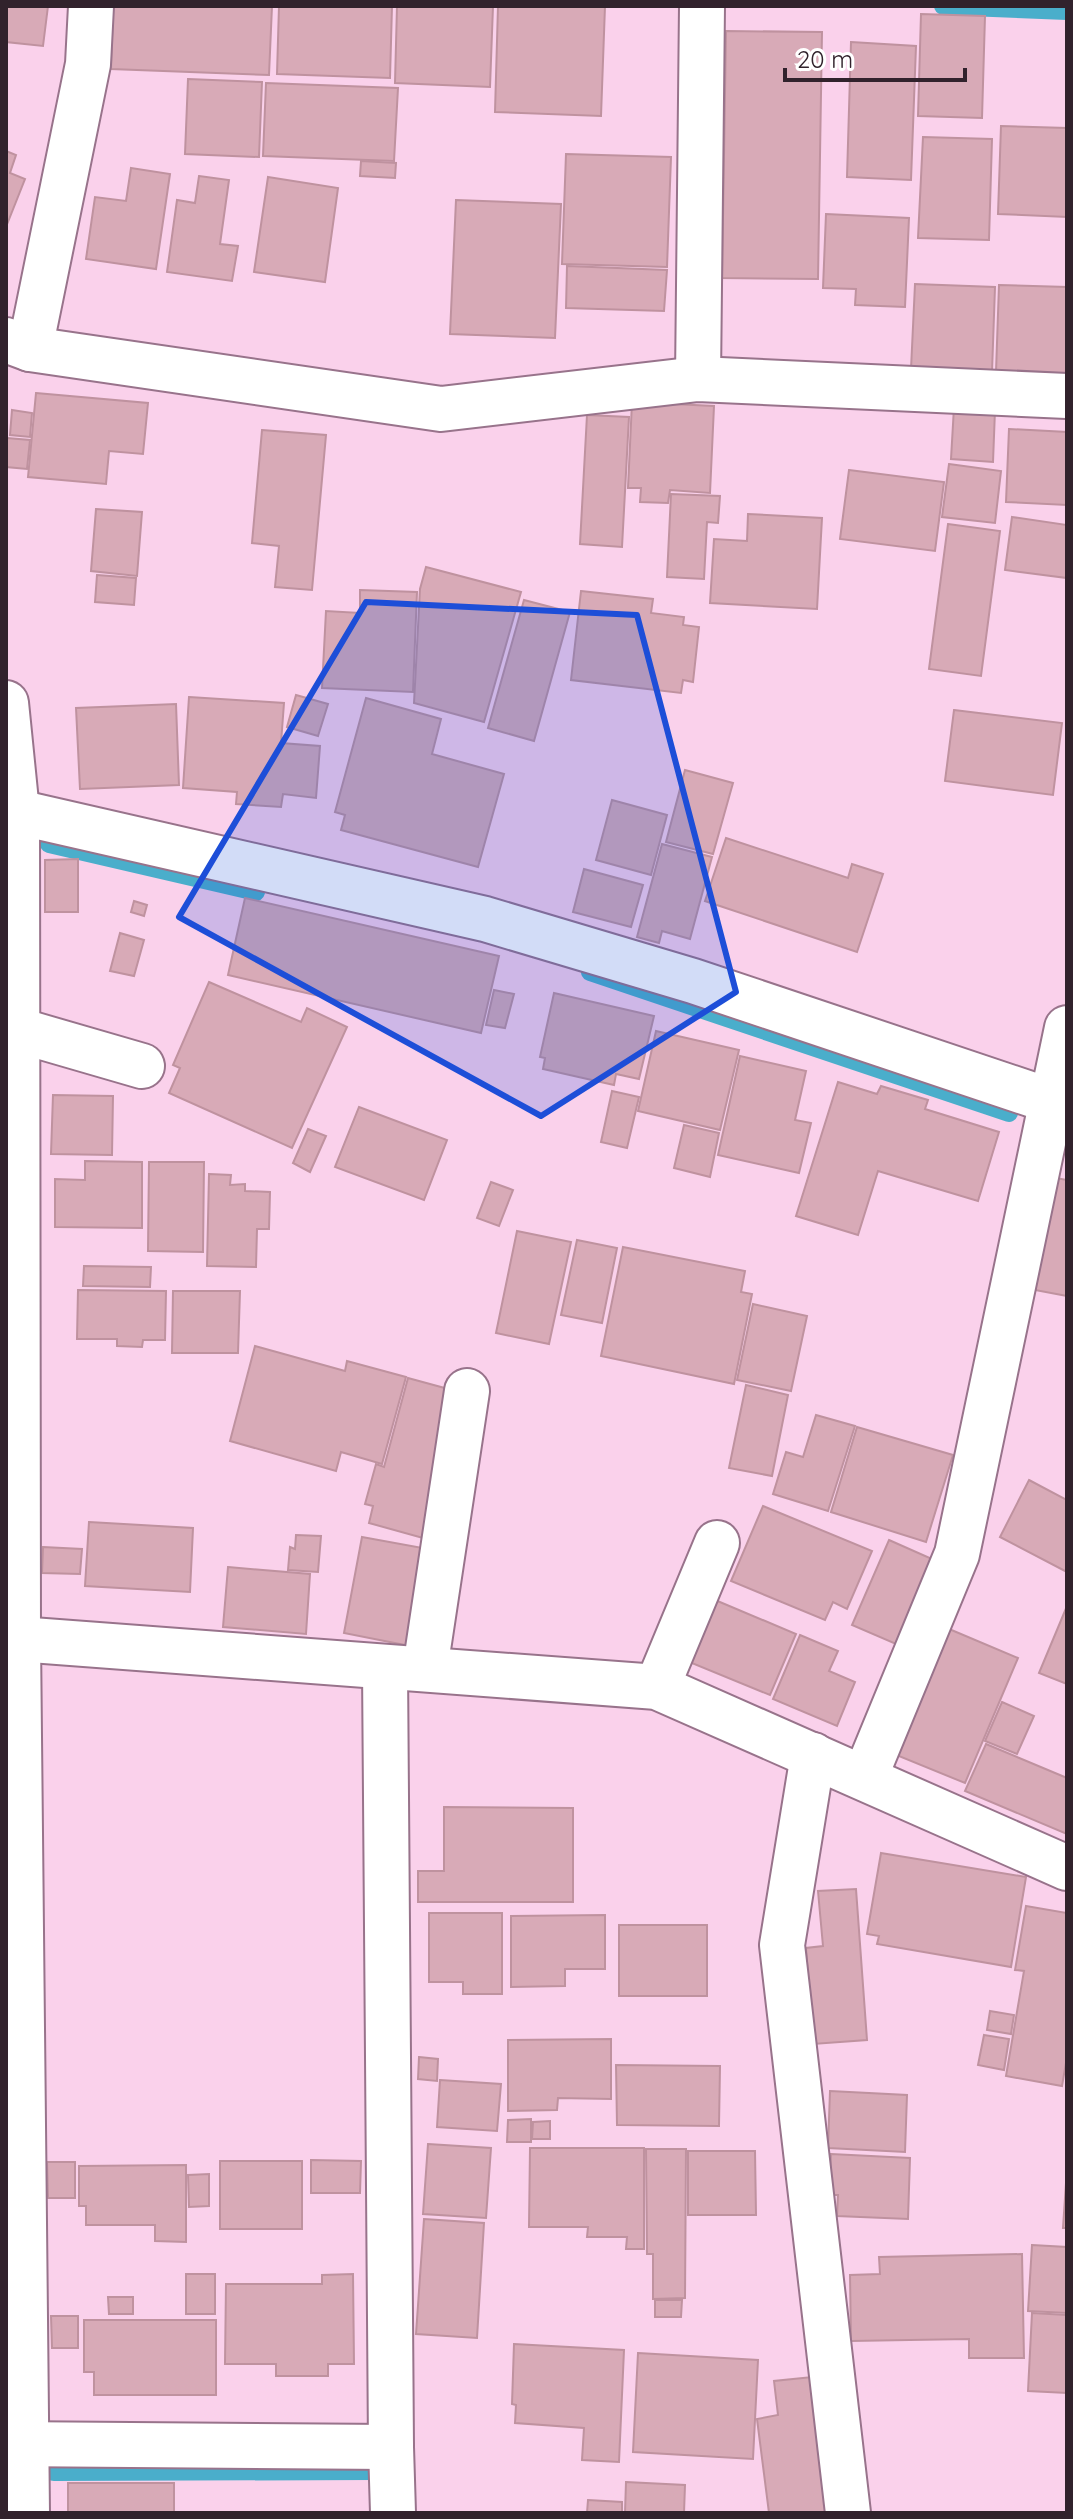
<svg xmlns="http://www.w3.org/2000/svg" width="1073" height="2519" font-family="Quicksand,sans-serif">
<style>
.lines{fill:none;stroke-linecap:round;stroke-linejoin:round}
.stream{stroke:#4aaecb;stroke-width:18}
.building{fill:#d8aab7;stroke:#bf929f;stroke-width:2}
.minor-casing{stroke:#98738b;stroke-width:48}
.minor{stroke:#fff;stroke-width:44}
.marked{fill:#1d4ed8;fill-opacity:0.2;stroke:#1d4ed8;stroke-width:6;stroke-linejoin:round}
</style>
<rect width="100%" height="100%" fill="#fad1eb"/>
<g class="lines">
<!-- stream -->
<g class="stream">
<path d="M943,6l124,5"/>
<path d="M49,844l207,48"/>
<path d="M590,972l419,141"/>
<path d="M54,2472l320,-1"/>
</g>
</g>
<!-- building -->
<g class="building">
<path d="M6,6h42l-5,40 -37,-4z"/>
<path d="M113,6h159l-3,69 -158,-6z"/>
<path d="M279,6h113l-2,72 -113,-4z"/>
<path d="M397,6h96l-3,81 -95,-4z"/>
<path d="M498,6h107l-4,110 -106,-4z"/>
<path d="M921,14l64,2 -3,102 -64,-2z"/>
<path d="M726,31l96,1 -4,247 -96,-1z"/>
<path d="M851,42l65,4 -5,134 -64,-3z"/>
<path d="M188,79l74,3 -3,75 -74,-3z"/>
<path d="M266,83l132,5 -4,73 -131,-5z"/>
<path d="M1001,126l66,2v89l-69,-3z"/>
<path d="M923,137l69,2 -3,101 -71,-2z"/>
<path d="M6,151l10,4 -6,18 15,6 -19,48z"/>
<path d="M566,154l105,3 -4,110 -105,-3z"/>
<path d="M361,161l35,2 -1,15 -35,-2z"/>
<path d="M131,168l39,6 -14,95 -70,-10 9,-62 31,4z"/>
<path d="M199,176l30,4 -9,64 18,2 -6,35 -65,-9 10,-72 18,3z"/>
<path d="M268,177l70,11 -13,94 -71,-10z"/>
<path d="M456,200l105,4 -6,134 -105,-4z"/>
<path d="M826,214l83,4 -4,89 -50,-2 1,-16 -33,-1z"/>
<path d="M567,266l100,4 -3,41 -98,-3z"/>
<path d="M915,284l80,3 -3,85 -81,-3z"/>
<path d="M999,285l68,2v87l-71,-2z"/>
<path d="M36,393l112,10 -5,51 -34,-3 -3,33 -78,-7z"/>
<path d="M632,402l82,4 -4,87 -40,-3 -2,13 -28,-1 1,-14h-13z"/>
<path d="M954,407l41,3 -2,52 -42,-3z"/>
<path d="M12,410l20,3 -2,24 -20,-2z"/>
<path d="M587,415l42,2 -7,130 -42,-3z"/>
<path d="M1009,429l58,3v73l-61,-3z"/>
<path d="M262,430l64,5 -14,155 -37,-3 4,-41 -27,-3z"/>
<path d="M7,438l23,2 -3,29 -21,-2z"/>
<path d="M949,464l52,7 -6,52 -53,-6z"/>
<path d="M849,470l95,12 -9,69 -95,-12z"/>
<path d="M671,494l49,2 -2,27 -11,-1 -3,57 -37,-2z"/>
<path d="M96,509l46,3 -5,64 -46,-5z"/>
<path d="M748,514l74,4 -5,91 -107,-6 4,-64 33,2z"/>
<path d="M1012,517l55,8v53l-62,-8z"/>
<path d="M948,524l52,7 -19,145 -52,-7z"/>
<path d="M426,567l95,25 -37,130 -70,-19 6,-114z"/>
<path d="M97,575l39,3 -2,27 -39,-3z"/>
<path d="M360,590l57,2 -4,100 -91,-4 4,-77 34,2z"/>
<path d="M581,591l72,8 -2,14 33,4 -1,8 16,2 -6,55 -10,-2 -2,13 -110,-13z"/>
<path d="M524,600l46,12 -36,129 -46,-13z"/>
<path d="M296,695l32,9 -10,32 -31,-9z"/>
<path d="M189,697l95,6 -3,40 39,3 -4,52 -33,-4 -2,13 -45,-3 1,-12 -54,-4z"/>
<path d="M366,698l75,21 -9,35 72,20 -26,93 -137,-37 4,-15 -10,-3z"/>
<path d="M176,704l3,81 -99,4 -4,-81z"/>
<path d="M954,710l108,13 -9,72 -108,-14z"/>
<path d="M685,770l48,13 -20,71 -47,-12z"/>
<path d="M612,800l55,15 -16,60 -55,-15z"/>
<path d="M726,838l122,40 4,-14 31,10 -26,78 -152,-51z"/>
<path d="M662,844l50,13 -22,82 -28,-8 -3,12 -22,-6z"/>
<path d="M78,859v53h-33v-52z"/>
<path d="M584,869l59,16 -12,42 -58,-15z"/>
<path d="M245,898l254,58 -18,77 -253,-58z"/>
<path d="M134,901l13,4 -3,11 -13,-4z"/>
<path d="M120,933l24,7 -10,36 -24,-5z"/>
<path d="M209,982l92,40 6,-14 40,19 -55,121 -123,-55 11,-25 -7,-3z"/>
<path d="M494,990l20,4 -9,34 -19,-3z"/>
<path d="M554,993l100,23 -15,63 -23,-5 -2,11 -71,-16 2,-11 -5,-1z"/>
<path d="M656,1031l83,19 -19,80 -82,-19z"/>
<path d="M740,1056l66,15 -11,49 16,3 -12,50 -81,-18z"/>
<path d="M838,1082l39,12 4,-8 47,14 -3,9 74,23 -21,69 -100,-30 -20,64 -62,-19z"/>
<path d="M612,1091l27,6 -12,51 -26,-6z"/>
<path d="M53,1095l60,1 -1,59 -61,-1z"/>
<path d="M359,1107l88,33 -23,60 -89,-33z"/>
<path d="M684,1125l35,8 -9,44 -36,-9z"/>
<path d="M308,1129l18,7 -16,36 -17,-9z"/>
<path d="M85,1161l57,1v66l-87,-1v-48l30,1z"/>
<path d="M149,1162h55l-1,90 -55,-1z"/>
<path d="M209,1174l22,1 -1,10 15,-1v7l25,1 -1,37h-12l-1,38 -49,-1z"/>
<path d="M1056,1178l11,2v116l-32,-6z"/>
<path d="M491,1182l22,8 -14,36 -22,-8z"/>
<path d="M517,1231l54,11 -22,102 -53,-11z"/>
<path d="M577,1240l40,8 -15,75 -41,-8z"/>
<path d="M623,1247l122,24 -4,21 11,2 -18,90 -133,-28z"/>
<path d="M84,1266l67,1 -1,20 -67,-1z"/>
<path d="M78,1290l88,1 -1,49h-22l-1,7 -25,-1v-7h-40z"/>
<path d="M173,1291h67l-2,62h-66z"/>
<path d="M753,1304l54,12 -16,75 -54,-11z"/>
<path d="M255,1346l90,25 2,-10 59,16 -24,87 -41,-12 -5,19 -106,-30z"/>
<path d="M408,1378l55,15 -40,145 -54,-15 4,-17 -8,-2 11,-40 8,3z"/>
<path d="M746,1385l42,10 -16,81 -43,-8z"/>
<path d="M816,1415l39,11 -27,85 -55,-17 13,-42 17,5z"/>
<path d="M857,1427l96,28 -27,87 -95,-30z"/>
<path d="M1029,1480l38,20v72l-67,-35z"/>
<path d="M763,1506l109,45 -25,58 -14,-7 -8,18 -94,-39z"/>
<path d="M89,1522l104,6 -3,64 -105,-6z"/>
<path d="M296,1535l25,1 -3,36 -30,-2 2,-23 5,2z"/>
<path d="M362,1537l66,12 -18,97 -66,-13z"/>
<path d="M889,1540l43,19 -36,85 -44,-19z"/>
<path d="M43,1547l39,2 -2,25 -38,-1z"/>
<path d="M228,1567l82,7 -4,60 -83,-7z"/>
<path d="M708,1597l88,37 -26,61 -88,-36z"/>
<path d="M1067,1606v78l-28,-11z"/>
<path d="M942,1626l76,32 -53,125 -76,-31z"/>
<path d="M800,1635l38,16 -9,20 26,11 -18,44 -64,-27z"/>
<path d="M1002,1702l32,14 -17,38 -32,-13z"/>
<path d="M986,1744l81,34v56l-102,-43z"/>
<path d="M444,1807l129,1v94h-155v-31h26z"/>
<path d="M881,1853l145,24 -15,90 -134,-23 2,-8 -12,-2z"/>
<path d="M856,1889l11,151 -54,4 -7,-96 17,-2 -5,-55z"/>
<path d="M1026,1906l41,7v144l-5,29 -56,-10 18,-105 -9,-1z"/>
<path d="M429,1913h73v81h-39v-12h-34z"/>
<path d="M605,1915v54h-40v17l-54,1v-71z"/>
<rect x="619" y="1925" width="88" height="71"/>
<path d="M990,2011l24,4 -3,19 -24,-4z"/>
<path d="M984,2035l25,4 -5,31 -26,-5z"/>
<path d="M611,2039v60l-53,-1 -1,12 -49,1v-71z"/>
<path d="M419,2057l19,2 -1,22 -19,-2z"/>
<path d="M616,2065l104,1 -1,60 -102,-1z"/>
<path d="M440,2080l61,4 -4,47 -60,-4z"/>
<path d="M830,2091l77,4 -2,57 -77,-4z"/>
<path d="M531,2119v23h-24l1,-22z"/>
<path d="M550,2121v18h-18l1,-17z"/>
<path d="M428,2144l63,4 -5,70 -63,-4z"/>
<path d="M530,2148h114v101h-18l1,-12h-40l1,-10h-59z"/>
<path d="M646,2149h40l-1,149 -32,1v-45h-6z"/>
<path d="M688,2151h67l1,64h-68z"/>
<path d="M831,2154l79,4 -2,61 -71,-3 1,-21h-9z"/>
<path d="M311,2160l50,1 -1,32h-49z"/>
<rect x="220" y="2161" width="82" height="68"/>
<path d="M47,2162h28v36h-27z"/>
<path d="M186,2165v77l-31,-1v-16h-69v-19h-7v-40z"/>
<path d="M1067,2168v60h-4z"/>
<path d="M209,2174v32l-20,1 -1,-32z"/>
<path d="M424,2219l60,4 -7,115 -61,-4z"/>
<path d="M1032,2245l35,2v66l-39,-2z"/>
<path d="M1022,2254l2,104h-55v-19l-118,2 -1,-66 30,-1 -1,-17z"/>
<rect x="186" y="2274" width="29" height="40"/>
<path d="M353,2274l1,90h-26v12h-52v-12h-51l1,-80h96v-9z"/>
<path d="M108,2297h25v17h-24z"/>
<path d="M655,2300h27l-1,17h-26z"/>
<path d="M1032,2313l35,2v78l-39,-2z"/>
<path d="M51,2316h27v32h-26z"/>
<path d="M84,2320h132v75h-122v-23h-10z"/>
<path d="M514,2344l110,6 -5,112 -37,-2 2,-32 -69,-5 1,-18 -4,-1z"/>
<path d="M638,2353l120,7 -5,99 -120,-7z"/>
<path d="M812,2377l18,136h-61l-12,-94 21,-4 -4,-34z"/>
<path d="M626,2482l59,3 -1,28h-59z"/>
<rect x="68" y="2483" width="106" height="30"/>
<path d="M588,2500l34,2v11h-35z"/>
</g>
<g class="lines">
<defs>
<g id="minor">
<path d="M6,340l24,9 411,60 257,-30 369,17"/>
<path d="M30,349l58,-285 3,-58"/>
<path d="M698,379l4,-373"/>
<path d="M6,703l11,109 1,827 9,874"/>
<path d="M17,812l468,107 208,62 358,120"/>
<path d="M18,1030l124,36"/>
<path d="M18,1639l639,48 410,181"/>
<path d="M425,1669l42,-278"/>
<path d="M657,1687l60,-144"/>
<path d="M813,1755l-31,190 66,568"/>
<path d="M865,1777l92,-223 110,-526"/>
<path d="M6,2444l385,3 -6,-780"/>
<path d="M391,2447l2,66"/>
</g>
</defs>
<!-- minor casing -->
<use href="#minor" class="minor-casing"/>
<!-- minor -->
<use href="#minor" class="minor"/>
</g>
<!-- marked area -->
<path class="marked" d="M366,602l271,13 99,377 -195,124 -362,-199z"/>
<!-- border -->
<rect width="1073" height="2519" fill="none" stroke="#31222c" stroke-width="16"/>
<!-- scale -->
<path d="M785 68v12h180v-12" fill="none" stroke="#31222c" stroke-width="4"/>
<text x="797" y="68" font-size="24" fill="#31222c" stroke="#ffffff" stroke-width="6" paint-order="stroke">20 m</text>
</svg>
